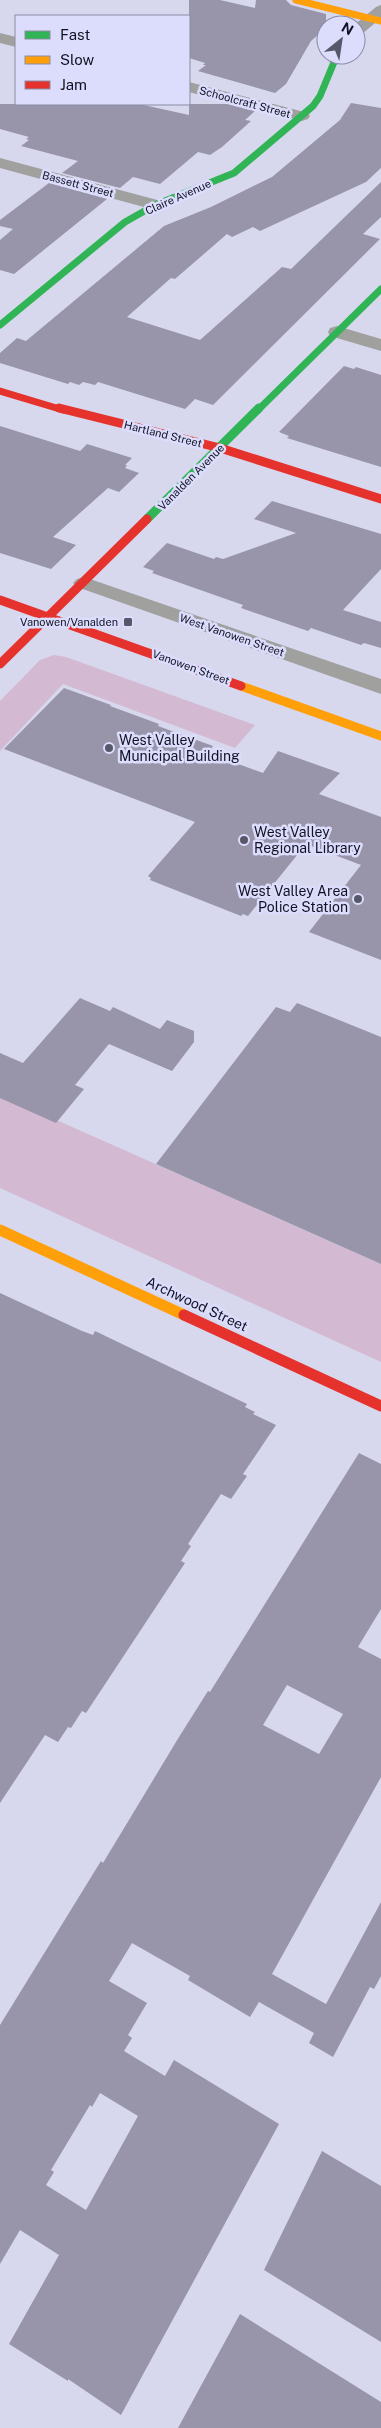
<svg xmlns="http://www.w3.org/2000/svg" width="381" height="2428" font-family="'Public Sans',sans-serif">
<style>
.green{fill:#d3bad2}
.building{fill:#9894a9;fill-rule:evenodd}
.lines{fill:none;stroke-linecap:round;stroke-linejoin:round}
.street{fill:#a0a09e;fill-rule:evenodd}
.fast-far1{stroke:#30b455;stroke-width:7}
.fast{stroke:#30b455;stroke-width:9}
.slow-far2{stroke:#ff9f0a;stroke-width:7}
.slow-far1{stroke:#ff9f0a;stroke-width:9}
.slow{stroke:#ff9f0a;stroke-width:11}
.jam-far2{stroke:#e5322d;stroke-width:7}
.jam-far1{stroke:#e5322d;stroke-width:9}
.jam{stroke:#e5322d;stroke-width:11}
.poi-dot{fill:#57576a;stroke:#dcddfc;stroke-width:2}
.labels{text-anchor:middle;stroke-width:5;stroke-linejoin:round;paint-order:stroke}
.far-street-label{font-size:11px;fill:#121223;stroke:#dcddfc}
.far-poi-label{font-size:11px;fill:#121223;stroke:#dcddfc;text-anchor:end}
.poi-label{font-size:14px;fill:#121223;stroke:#dcddfc;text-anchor:start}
.street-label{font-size:14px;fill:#121223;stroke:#dcddfc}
</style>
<rect width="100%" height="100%" fill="#d7d8ee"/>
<!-- green -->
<g class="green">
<path d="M54,655l12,2 189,68 -20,23 -172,-64 -63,67v-50l40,-41z"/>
<path d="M0,1095l381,169v98l-381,-174z"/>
</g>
<!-- building -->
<g class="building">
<path d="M189,0h31l35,8 1,-8h30l5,5 35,9v14l-15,13 -25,43 -11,9 -77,-22 8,-6h-3l2,-2 -16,-5z"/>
<path d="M351,103l30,5v60l-15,14 -106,49 -7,-4 -21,10 -5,-3 -52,45 -4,-1 -44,39 73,23 82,-73 9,2 90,-87v35l-18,17 17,5 -167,166 -18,-6 -10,10 -87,-27 -3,3 -12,-3 -4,3 -9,-3 -2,2 -68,-21v-10l17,-15 9,3 138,-115 47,-19 61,-30 68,-57z"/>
<path d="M0,104h139l50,11v-11h38l28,7 -10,9 6,1 -29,26 -12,8 -12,-3 -38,32 -27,-7 -13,11 -58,-15 16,-12 -57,-15 8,-6 -3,-1 3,-2 -29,-8z"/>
<path d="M49,183l58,16 -93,75 -14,-4v-30l13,-11 -13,-3v-6z"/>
<path d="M344,366l10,3 2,-2 25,8v92l-94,-29 2,-2 -10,-4z"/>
<path d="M0,426l80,25 7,-7 45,14 -7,7h2l-2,3 14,5 -20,19 -11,-4 -55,49 23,8 -25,24 -51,-16z"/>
<path d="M272,501l109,33v35l-38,41 38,12v26l-17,-5 -3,2 -50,-17 -3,3 -67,-23 2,-3 -91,-32 2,-2 -11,-4 24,-24 47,16 2,-2 7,2 73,-26 -42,-14z"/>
<path d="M64,688l47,17 -1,1 49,18 -1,2 55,20 -5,7 55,20 15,-22 62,22 -21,21 62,23v143l-72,-28 52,-67 -55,-21 -58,72 -5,-2 -2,2 -91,-36 1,-2 -3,-2 47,-54 -191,-73z"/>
<path d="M80,998l30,13 3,-4 47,22 7,-9 27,11v11l-22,29 -63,-27 -34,41 9,4 -28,34 -56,-25v-45l23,10z"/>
<path d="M297,1003l84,34v227l-225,-100 120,-157 14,5z"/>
<path d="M0,1293l82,38 11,4 2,-4 152,73 -2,3 10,5 -2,2 23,11 -33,49 4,2 -16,23 -10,-5 -33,50 3,2 -10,15 4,2 -99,150 -4,-2 -11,17 -3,-1 -10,15 -13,-7 -45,68z"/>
<path d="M359,1453l22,11v145l-23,38 23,12v118l-109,197 54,30 55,-102v74l-7,13 -4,-2 -37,70 -24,-14 5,-10 -55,-31 -9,15 -62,-37 2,-4 -58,-33 -23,38 38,22 -19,32 4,3 -8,13 41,25 9,-16 105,64 -158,291 -53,-36v2l-59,-37 50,-89 -39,-25 -20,34v-239l101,-164 2,2 76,-126 29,-46 2,1zM287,1685l56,29 -24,40 -56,-29zM100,2093l38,23 -52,94 -40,-25 8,-13 -3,-2 39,-65 2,2z"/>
<path d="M322,2151l59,35v156l-117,-72z"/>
<path d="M240,2314l141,88v26h-203z"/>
</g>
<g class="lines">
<!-- street -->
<g class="street">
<path d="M381,5v13l-19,16 -6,2v-11h-2l22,-18z"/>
<path d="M0,33l16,4v10l-16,-4z"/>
<path d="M189,82l119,31 2,3 -2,3 -6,2 -113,-29z"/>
<path d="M0,158l161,43 3,4 -3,4 -6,1 -155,-42z"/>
<path d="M337,326l44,13v12l-51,-15 -2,-4 2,-4z"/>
<path d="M84,577l297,102v15l-304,-107 -4,-4 4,-4z"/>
</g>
<!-- fast-far1 -->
<g class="fast-far1">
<path d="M0,325l125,-103 30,-17 79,-32 79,-67 7,-10 17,-41"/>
<path d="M258,410l123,-121"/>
</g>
<!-- fast -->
<path class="fast" d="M147,519l112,-111"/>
<!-- slow-far2 -->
<path class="slow-far2" d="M296,0l85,21"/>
<!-- slow-far1 -->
<path class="slow-far1" d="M241,686l140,50"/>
<!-- slow -->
<path class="slow" d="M0,1230l184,85"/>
<!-- jam-far2 -->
<path class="jam-far2" d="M0,391l63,19"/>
<!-- jam-far1 -->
<g class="jam-far1">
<path d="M59,408l161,40 161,51"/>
<path d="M0,600l241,86"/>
<path d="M0,664l147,-145"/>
</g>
<!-- jam -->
<path class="jam" d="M184,1315l197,91"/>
</g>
<!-- markers -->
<g class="poi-dot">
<rect x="123" y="617" width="10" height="10" rx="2.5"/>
<circle cx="109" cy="748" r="5"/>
<circle cx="244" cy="840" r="5"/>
<circle cx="358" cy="899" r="5"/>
</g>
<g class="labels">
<!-- far-street labels -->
<g class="far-street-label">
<text transform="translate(245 102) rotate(15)" y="4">Schoolcraft Street</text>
<text transform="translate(78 184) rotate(15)" y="4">Bassett Street</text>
<text transform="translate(178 197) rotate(-24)" y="4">Claire Avenue</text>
<text transform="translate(163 434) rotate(14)" y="4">Hartland Street</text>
<text transform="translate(191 477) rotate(-45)" y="4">Vanalden Avenue</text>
<text transform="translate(232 635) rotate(19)" y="4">West Vanowen Street</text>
<text transform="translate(191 667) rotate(20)" y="4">Vanowen Street</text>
</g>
<!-- far-poi labels -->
<g class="far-poi-label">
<text x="118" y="626">Vanowen/Vanalden</text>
</g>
<!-- poi labels -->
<g class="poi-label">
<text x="119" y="745">West Valley<tspan x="119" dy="16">Municipal Building</tspan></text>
<text x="254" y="837">West Valley<tspan x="254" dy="16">Regional Library</tspan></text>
<text x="348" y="896" text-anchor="end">West Valley Area<tspan x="348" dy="16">Police Station</tspan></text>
</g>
<!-- street labels -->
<g class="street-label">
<text transform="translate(197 1304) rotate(25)" y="5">Archwood Street</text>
</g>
</g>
<!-- legend -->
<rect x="15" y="15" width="175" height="90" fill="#dcddfc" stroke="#8b8ca5"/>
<rect x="25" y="31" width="25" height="8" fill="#30b455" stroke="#8b8ca5"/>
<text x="60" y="40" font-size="15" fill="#121223">Fast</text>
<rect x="25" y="56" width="25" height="8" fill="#ff9f0a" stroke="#8b8ca5"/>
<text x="60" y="65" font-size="15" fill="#121223">Slow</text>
<rect x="25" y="81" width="25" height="8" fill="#e5322d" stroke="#8b8ca5"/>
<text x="60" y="90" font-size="15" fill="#121223">Jam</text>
<!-- north arrow -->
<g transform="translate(341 40) rotate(30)"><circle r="24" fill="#dcddfc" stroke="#8b8ca5"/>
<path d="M0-4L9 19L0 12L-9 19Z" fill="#57576a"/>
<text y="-8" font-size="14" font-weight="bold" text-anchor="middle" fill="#121223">N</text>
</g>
</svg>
